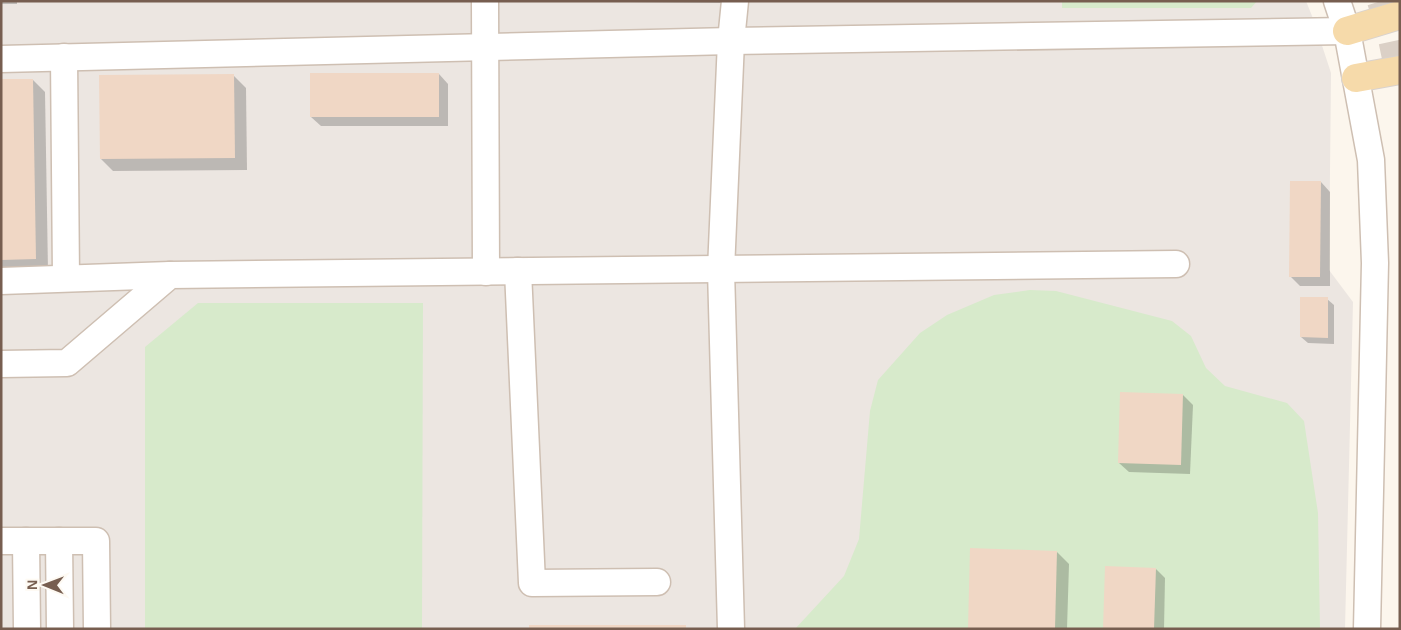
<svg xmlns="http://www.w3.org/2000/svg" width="1401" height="630" font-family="Helvetica,sans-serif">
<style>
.industrial{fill:#ece6e1}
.green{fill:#d7eacb}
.shadow{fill:#0003}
.building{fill:#f0d7c5}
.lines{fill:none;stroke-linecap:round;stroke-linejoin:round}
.highway-tunnel{stroke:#dbd0c6;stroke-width:28;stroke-dasharray:28 14;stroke-linecap:butt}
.minor-casing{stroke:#cebfb2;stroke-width:29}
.major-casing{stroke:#d9d2ce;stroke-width:30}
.minor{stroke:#fff;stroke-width:26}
.major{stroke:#f6daaa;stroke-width:28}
</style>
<rect width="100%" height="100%" fill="#fcf6ed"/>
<!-- industrial -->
<path class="industrial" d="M1,1h1305l8,20 17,52 -2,197 24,32 -8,327h-1344z"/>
<!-- green -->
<g class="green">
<path d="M1062,1h195l-6,7h-189z"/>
<path d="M1030,290l26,1 116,30 19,15 15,32 19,18 62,17 17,18 14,92 2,116h-525l49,-53 15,-37 11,-128 8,-31 42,-47 27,-18 47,-20z"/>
<path d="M198,303h225l-1,326h-277v-282z"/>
</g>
<!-- shadow -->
<g class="shadow">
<rect x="1" y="1" width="16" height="3"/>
<path d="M532,1h194v2z"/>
<path d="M439,74l9,10v42h-127l-10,-9z"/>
<path d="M234,76l12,12 1,82 -134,1 -12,-12z"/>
<path d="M1,80h32l12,12 3,179 -47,1z"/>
<path d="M1321,182l9,10v94h-30l-9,-9z"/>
<path d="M1327,299l7,6v39l-26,-1 -7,-6z"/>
<path d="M1183,395l10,10 -3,69 -61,-2 -10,-9z"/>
<path d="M1057,552l12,12 -2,65h-97z"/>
<path d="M1156,569l9,9 -1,51h-59z"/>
</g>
<!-- building -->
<g class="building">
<rect x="310" y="73" width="129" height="44"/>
<path d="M234,74l1,84 -135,1 -1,-84z"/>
<path d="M1,79h32l3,180 -35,1z"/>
<path d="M1290,181h31l-1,96h-31z"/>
<path d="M1300,297h28v41l-28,-1z"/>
<path d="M1120,392l63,2 -2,71 -63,-2z"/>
<path d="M970,548l87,3 -2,78h-87z"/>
<path d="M1105,566l51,2 -2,61h-51z"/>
<rect x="529" y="625" width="157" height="4"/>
</g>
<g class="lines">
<!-- highway-tunnel -->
<path class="highway-tunnel" d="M1381,1l9,28 10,48"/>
<defs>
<g id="minor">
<path d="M485,1l1,271"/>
<path d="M1337,1l10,30 24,129 4,103 -8,366"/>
<path d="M64,57l2,221"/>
<path d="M1,59l730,-18 616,-10"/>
<path d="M518,271l14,312 125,-1"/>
<path d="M1,281l169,-6"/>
<path d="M1,364l66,-1 103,-88 1006,-11"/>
<path d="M1,541h95l1,88"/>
<path d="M26,541l1,88"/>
<path d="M59,541l1,88"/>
<path d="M731,629l-10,-359 10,-229 4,-40"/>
</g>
<g id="major">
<path d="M1347,31l53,-16"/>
<path d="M1356,78l44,-8"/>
</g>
</defs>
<!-- minor casing -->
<use href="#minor" class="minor-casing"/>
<!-- major casing -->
<use href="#major" class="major-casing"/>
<!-- minor -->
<use href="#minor" class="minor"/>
<!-- major -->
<use href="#major" class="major"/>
</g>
<!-- border -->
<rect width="1401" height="630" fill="none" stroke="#775e50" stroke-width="5"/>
<!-- north arrow -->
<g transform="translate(45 585) rotate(271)" stroke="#fefaf3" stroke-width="4" paint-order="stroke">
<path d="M0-4L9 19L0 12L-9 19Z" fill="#775e50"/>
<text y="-8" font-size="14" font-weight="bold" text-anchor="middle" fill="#775e50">N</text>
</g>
</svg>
